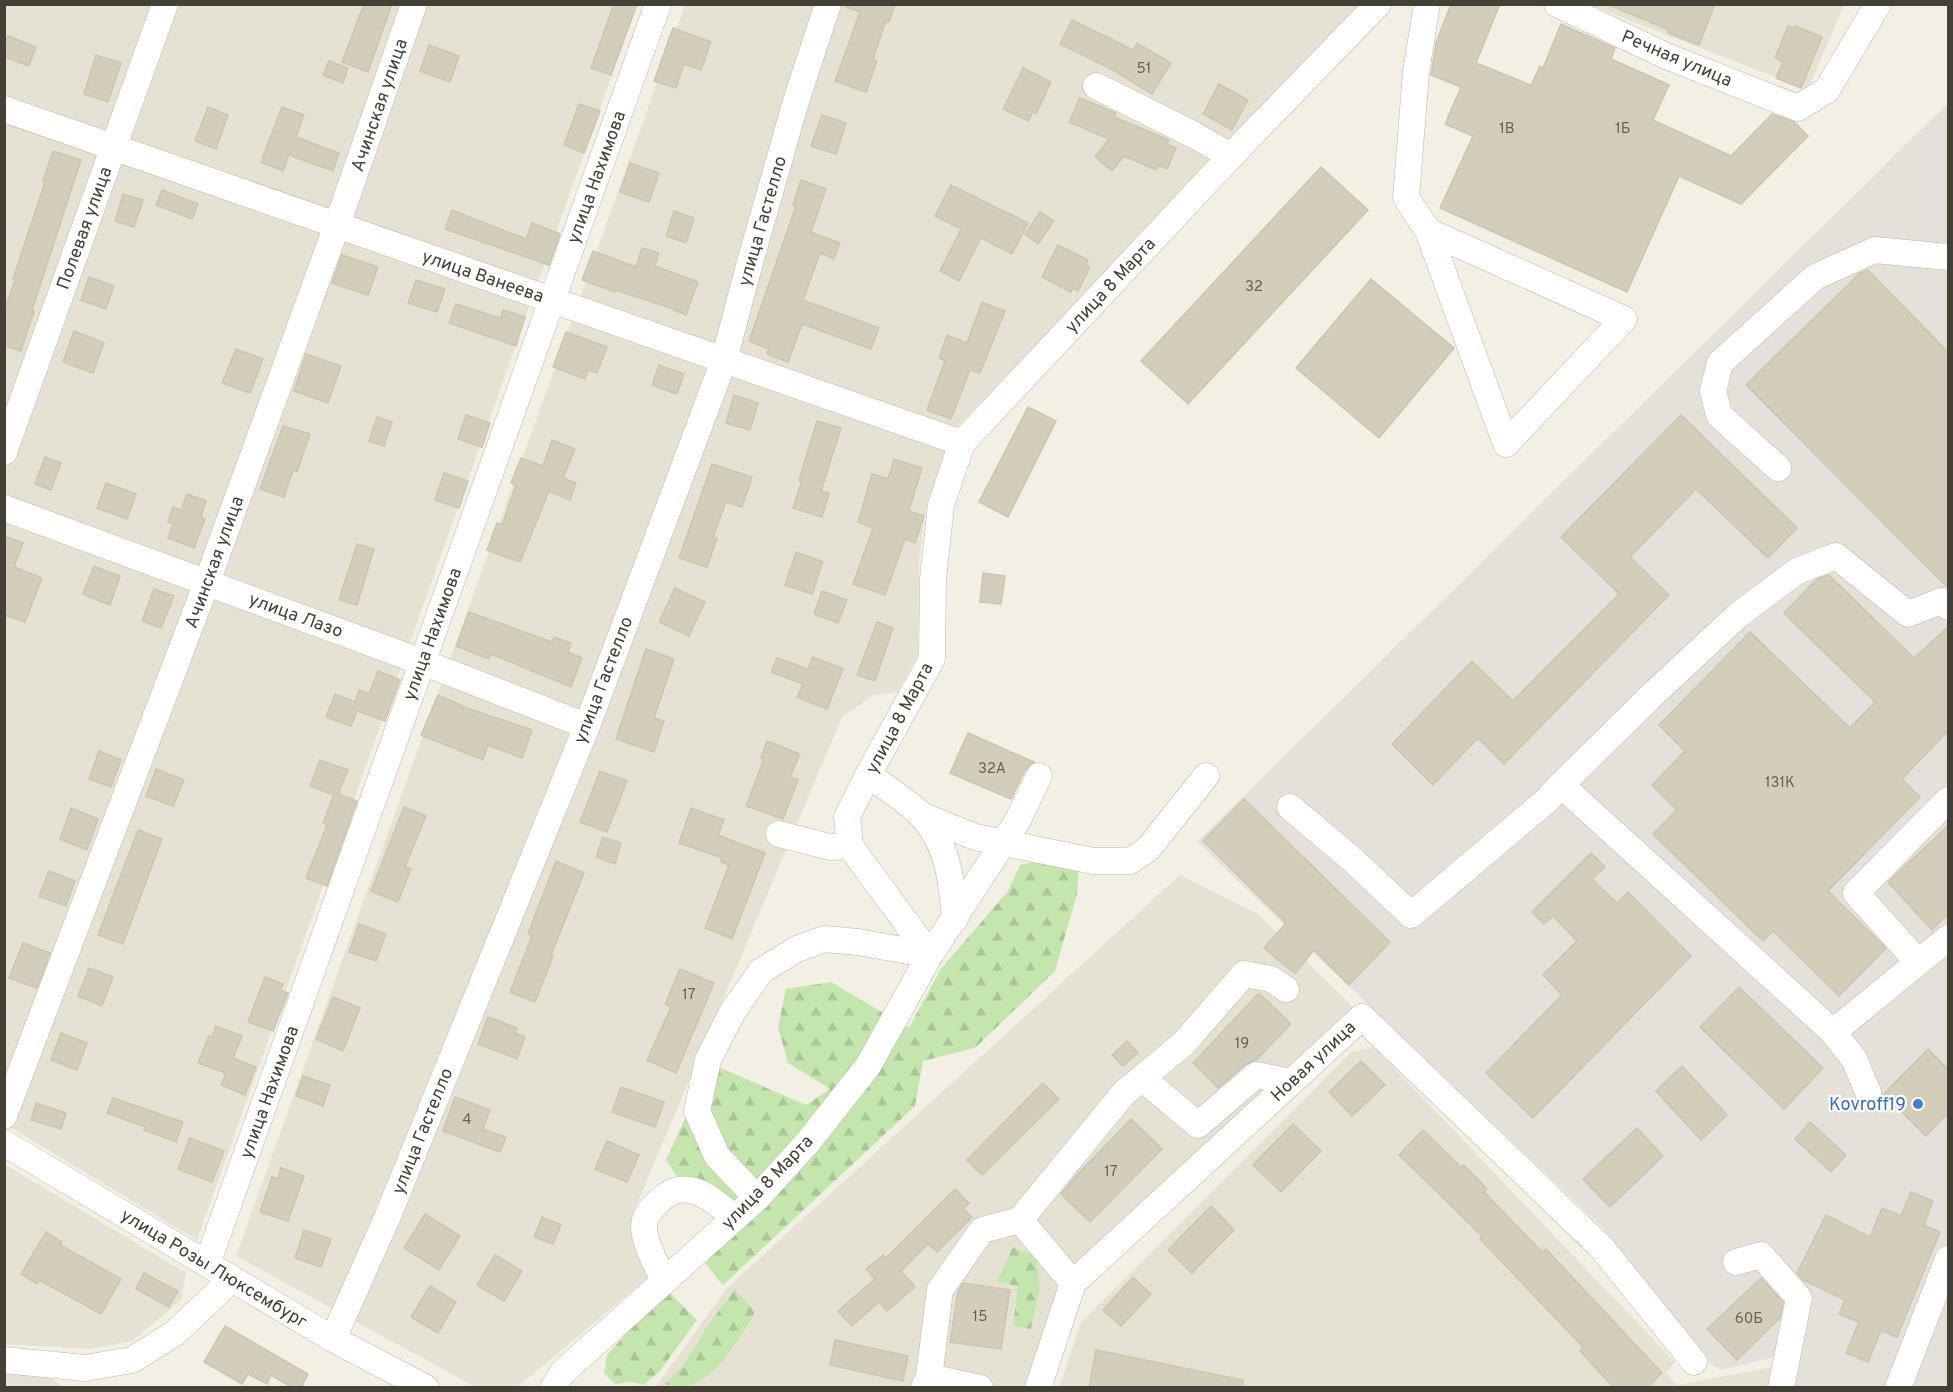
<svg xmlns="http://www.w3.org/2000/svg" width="1953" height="1392" font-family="Overpass,sans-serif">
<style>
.residential{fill:#e6e2d3}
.industrial{fill:#e4e1da}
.forest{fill:url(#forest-firs)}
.building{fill:#d3cdbb;stroke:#cdc5ae;stroke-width:1.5}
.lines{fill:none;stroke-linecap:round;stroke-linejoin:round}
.minor-casing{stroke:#bdb8a8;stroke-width:27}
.minor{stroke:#fff;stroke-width:26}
.shop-dot{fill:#3f7fe0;stroke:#fff;stroke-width:2}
.labels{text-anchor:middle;stroke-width:4.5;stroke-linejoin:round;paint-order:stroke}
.number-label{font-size:15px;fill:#686356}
.street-label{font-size:18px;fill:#444035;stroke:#fff}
.shop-label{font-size:18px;fill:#366cbe;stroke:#fff;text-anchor:end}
</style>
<defs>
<pattern id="forest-firs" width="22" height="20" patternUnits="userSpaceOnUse" patternTransform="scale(1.5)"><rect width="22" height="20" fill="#c5e5af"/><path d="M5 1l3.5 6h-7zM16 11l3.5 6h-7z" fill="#aac697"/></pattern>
</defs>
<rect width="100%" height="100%" fill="#f2f0e5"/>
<!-- residential -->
<g class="residential">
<path d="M4,5h633l-440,1235 -192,-116z"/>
<path d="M685,5h678l-408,424 -28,74 -8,55 -1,96 -20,38 -24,3 -32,22 -210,499 23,56 -138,115 -40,1 -241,-132z"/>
<path d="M1590,5h254l-36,85z"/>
<path d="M1180,875l78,39 95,93 -269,253 -56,127 -373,1 72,-100z"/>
<path d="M1374,1047l301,315 -9,11 11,12 96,-18 5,21h-719l22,-66 270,-270z"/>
<path d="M4,1164l182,109 -5,27 -49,41 -41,8 -86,-5z"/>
</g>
<!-- industrial -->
<g class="industrial">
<path d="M1948,103v1284h-158l1,-34 -70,17 -11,-7 -107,-135 -406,-386z"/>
<path d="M5,1371l44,5 13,11 -57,1z"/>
</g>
<!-- forest -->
<g class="forest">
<path d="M1060,856l19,10 -2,28 -22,77 -80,77 -52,13 -8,45 -192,179 -22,-27 46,-43 -71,-40 -10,-15 22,-48 28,-46 90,39 24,-16 -42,-26 -10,-36 8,-38 45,-7 78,46 31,-58 68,-79 12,-26z"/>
<path d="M1013,1247l23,9 4,33 -9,40 -18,-3 5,-40 -21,-4z"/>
<path d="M735,1289l20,23c-12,23 -44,73 -71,74 -6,1 -14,-1 -20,-2l20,-19 22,-37z"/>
<path d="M669,1292l28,28 -38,52 -16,13 -11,-3 -17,2 -11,-11 3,-18 31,-35z"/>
</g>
<!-- building -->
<g class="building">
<path d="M364,4h28l-24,68 -26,-10z"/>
<path d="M614,4h23l-26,71 -20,-7z"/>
<path d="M846,4h49l-6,18 -3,-1 -13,38 4,2 -11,31 -31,-11 25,-69 -14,-5z"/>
<path d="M1451,4h49l-24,59 55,22 9,-19 3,2 18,-44 54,24 -4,11 58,26 -16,35 78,36 41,-42 22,8 14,14 -67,68 -62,-28 -52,116 -187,-84 33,-72 -28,-12 16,-37 -30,-12 5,-32z"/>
<path d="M1607,4h108l-16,41 -31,-12 1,-3z"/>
<path d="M1072,20l61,30 4,-7 34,20 -19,31 -39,-24 -53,-26z"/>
<path d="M1788,26l6,2 1,-2 27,11 -21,51 -25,-10 7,-16 -8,-4z"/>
<path d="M673,28l38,14 -10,28 -17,-6 -8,24 -22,-7z"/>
<path d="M8,36l28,11 -7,19 -25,-9v-12z"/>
<path d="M429,45l30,11 -9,26 -30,-11z"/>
<path d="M96,55l25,8 -13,39 -24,-8z"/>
<path d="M329,61l19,7 -5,15 -20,-8z"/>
<path d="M1023,68l28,14 -15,32 -3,-2 -5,9 -25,-12z"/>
<path d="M1219,84l29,16 -16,30 -29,-16z"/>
<path d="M1080,98l36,15 -2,4 55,23 -2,4 9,4 -9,21 -9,-4 -2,5 -32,-14 -12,15 -17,-14 14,-18 -40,-17z"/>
<path d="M579,104l21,7 -16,42 -20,-8z"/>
<path d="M208,107l20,8 -12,34 -21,-8z"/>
<path d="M282,107l22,8 -8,22 43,16 -6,18 -44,-16 -6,16 -22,-9z"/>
<path d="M822,115l24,8 -10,31 -25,-8z"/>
<path d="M53,151l28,9 -49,150 2,1 -13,40 -17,-5v-35l11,-31 -2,-1 32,-97 -2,-1z"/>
<path d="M630,163l29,10 -10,29 -29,-10z"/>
<path d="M1321,167l47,43 -180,194 -47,-43z"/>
<path d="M801,180l25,9 -15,43 29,11 -6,16 -14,-6 -17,47 76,28 -8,21 -69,-25 -14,38 -21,-8 1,-5 -19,-8 47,-135 -3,-1z"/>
<path d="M951,185l77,38 -16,31 -31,-16 -22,43 -19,-10 21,-42 -26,-13z"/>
<path d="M162,190l36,14 -6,15 -36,-14z"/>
<path d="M123,194l20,6 -9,27 -19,-6z"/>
<path d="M452,210l74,29 6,-16 28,11 -11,31 -104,-36z"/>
<path d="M674,211l20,7 -8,25 -20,-7z"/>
<path d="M1040,212l14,9 -16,23 -13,-10z"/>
<path d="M1058,245l30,15 -3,5 5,2 -12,24 -5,-3 -2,4 -29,-15z"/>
<path d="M642,248l17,5 -4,13 43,16 -12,33 -24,-10 -47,-15v2l-33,-12 11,-29 43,16z"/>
<path d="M342,255l36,12 -10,28 -36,-12z"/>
<path d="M1868,270l80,82v236l-202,-203 114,-112z"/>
<path d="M89,277l25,9 -8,23 -25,-9z"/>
<path d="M1371,279l83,69 -75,90 -83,-70z"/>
<path d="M416,280l29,9 -8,23 -29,-9z"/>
<path d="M982,302l23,9 -25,62 -10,-3 -19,49 -24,-9 18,-49 -6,-3 8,-23 20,8z"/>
<path d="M456,304l44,14 3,-8 22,7 -9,29 -67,-23z"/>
<path d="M74,331l30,12 -11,30 -30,-11z"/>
<path d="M566,332l41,15 -10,26 -9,-3 -3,9 -32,-12z"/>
<path d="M236,349l27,10 -13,34 -28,-10z"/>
<path d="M306,354l35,12 -13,37 -34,-12z"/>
<path d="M659,365l25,9 -7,20 -25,-9z"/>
<path d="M734,395l24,8 -8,27 -24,-7z"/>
<path d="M1028,407l28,14 -48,96 -29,-15z"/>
<path d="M466,415l24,8 -8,24 -24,-8z"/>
<path d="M1681,415l116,113 -29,30 -72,-69 -66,68 39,38 -165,169 -26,-26 -45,47 -41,-41 80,-83 41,40 106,-107 -58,-57z"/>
<path d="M377,417l15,5 -8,24 -15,-5z"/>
<path d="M817,421l24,7 -20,63 8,2 -7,24 -29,-9 9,-28h-3z"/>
<path d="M283,426l27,8 -13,38 -4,-2 -9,27 -24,-8z"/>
<path d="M552,440l23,9 -12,29 13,5 -6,17 -21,-9 -29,71 -33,-12 10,-27 5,2 14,-40 -5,-2 10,-25 22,8z"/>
<path d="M45,457l16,6 -10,27 -16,-6z"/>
<path d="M894,459l28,9 -13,43 15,5 -9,27 -10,-4 -20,56 -32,-11 20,-56 -15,-6 14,-48 16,5z"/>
<path d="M712,464l40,13 -10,30 -16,-5 -13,35 4,1 -10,29 -28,-9z"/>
<path d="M444,473l24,8 -9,27 -24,-8z"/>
<path d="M106,483l30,11 -9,25 -30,-11z"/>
<path d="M187,494l19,7 -5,16 4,2 -11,29 -26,-10 5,-14 -5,-2 5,-15 8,3z"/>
<path d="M4,536l19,7 -9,24 28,11 -17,44 -21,-7z"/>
<path d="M357,544l17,5 -17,56 -18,-5z"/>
<path d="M796,552l27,10 -11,32 -27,-9z"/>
<path d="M94,566l26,10 -10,29 -27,-11z"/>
<path d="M983,573l22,3 -4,28 -21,-2z"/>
<path d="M1829,575l85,83 34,-31v104l-46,48 18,18 -92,94 58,57 -47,48 -66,-65 -10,10 -110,-107 24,-24 -25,-25 33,-34 -26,-26 91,-93 100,96 25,-26 -91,-89 33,-34z"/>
<path d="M675,588l30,14 -16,34 -30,-14z"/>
<path d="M154,589l20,7 -13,32 -19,-7z"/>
<path d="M822,591l25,9 -9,23 -24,-9z"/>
<path d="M469,612l83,30 2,-5 17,6 -3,9 14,6 -11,29 -80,-33 -2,5 -33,-13z"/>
<path d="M877,622l16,6 -18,53 -18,-6z"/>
<path d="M646,649l28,10 -20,59 10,3 -10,31 -38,-13z"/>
<path d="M813,657l30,12 -16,40 -30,-12 6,-13 -32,-12 6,-14 31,11z"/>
<path d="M378,671l22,9 -15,41 -28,-10 -6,15 -25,-9 9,-23 20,8 4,-12 10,4z"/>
<path d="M438,695l29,13 65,22 -10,28 -34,-13 -5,15 -62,-25z"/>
<path d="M968,733l66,29 -9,8 -14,29 -61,-26z"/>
<path d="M767,741l33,13 -10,23 8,3 -15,39 -37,-13 18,-47 -3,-1z"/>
<path d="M99,751l22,9 -10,27 -22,-8z"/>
<path d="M320,760l28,10 -10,24 19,7 -30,85 -21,-8 21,-53 -4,-2 11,-28 -24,-9z"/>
<path d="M156,769l28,11 -11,26 -27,-10z"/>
<path d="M600,771l27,10 -20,51 -27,-10z"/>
<path d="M1244,799l146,143 -41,43 -35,-35 -19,24 -31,-26 22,-25 -83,-82z"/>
<path d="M404,807l22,9 -21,51 6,2 -13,33 -27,-11z"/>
<path d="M71,808l27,11 -11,31 -27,-11z"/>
<path d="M691,808l33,12 -6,15 47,18 -33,86 -27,-11 24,-63 -8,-3 1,-4 -43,-15z"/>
<path d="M1948,826v88l-16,16 -44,-48z"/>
<path d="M138,830l24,9 -39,105 -25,-9z"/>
<path d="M603,837l18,6 -6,21 -19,-7z"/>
<path d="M1591,853l14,14 -13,12 25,24 11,-11 63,64 -158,162 -47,-45 76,-78 -19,-20 34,-34 -24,-25 -9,8 -12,-12z"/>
<path d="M556,861l28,12 -33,82 2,1 -18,46 -25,-10 22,-56 -4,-2z"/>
<path d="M49,871l26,10 -9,25 -27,-10z"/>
<path d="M359,924l27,10 -10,27 -27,-9z"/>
<path d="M23,943l27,10 -13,35 -28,-10z"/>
<path d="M89,968l24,9 -11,29 -24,-10z"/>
<path d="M680,969l34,14 -38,90 -29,-13 24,-53 -6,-3z"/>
<path d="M265,977l18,7 -3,6 8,3 -15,38 -25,-9z"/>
<path d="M1739,987l84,81 -39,41 -84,-82z"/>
<path d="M1259,993l32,31 -35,36 -10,4 -28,24 -25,-25z"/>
<path d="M333,997l27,11 -17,43 -27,-12z"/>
<path d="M488,1017l29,11 -2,5 10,4 -8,22 -39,-15z"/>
<path d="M216,1026l26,10 -9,22 23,9 -11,28 -24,-10 5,-12 -28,-10 11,-27 3,1z"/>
<path d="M61,1033l26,10 -10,27 -26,-10z"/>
<path d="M1127,1041l11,12 -15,13 -11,-11z"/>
<path d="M1928,1049l20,20v44l-22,23 -42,-42z"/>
<path d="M1361,1061l24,24 -33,31 -23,-24z"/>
<path d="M1682,1066l45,49 -26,25 -45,-49z"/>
<path d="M303,1076l27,9 -7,21 -27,-10z"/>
<path d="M1043,1083l16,16 -77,76 -15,-15z"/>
<path d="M621,1087l43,15 -9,25 -43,-15z"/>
<path d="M455,1097l35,13 -7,19 23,8 -6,15 -57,-21z"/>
<path d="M113,1098l70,24 -7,20 -32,-12 1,-3 -38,-14z"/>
<path d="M36,1103l30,10 -5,16 -30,-9z"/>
<path d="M1131,1119l31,30 -72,73 -29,-28 14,-17z"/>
<path d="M1810,1122l36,33 -15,17 -36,-33z"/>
<path d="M1293,1124l28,27 -40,41 -28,-27z"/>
<path d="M1637,1128l26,28 -53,51 -27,-28z"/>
<path d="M1423,1130l38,37 3,-2 23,24 -3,3 58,60 4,-3 116,124 -15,15h-33l-34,-37 3,-4 -103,-108 2,-3 -83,-81z"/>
<path d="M190,1138l34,13 -12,31 -34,-13z"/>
<path d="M607,1141l32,14 -12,27 -32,-13z"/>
<path d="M281,1168l23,8 -16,45 -28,-9 12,-35 6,2z"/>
<path d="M955,1189l14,14 -6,6 9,8 -35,35 -9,-8 -27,27 14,16 -28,24 -8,-9 -27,24 -14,-15 37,-32 -9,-10 17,-14 3,3z"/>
<path d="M1911,1192l22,9 -9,24 16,7 -43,105 -16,-6 -13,31 -22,-9 13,-31 -20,-8 6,-14 -42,-20 -6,-7 29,-58 44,22 12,-29 19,8z"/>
<path d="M1211,1206l23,24 -42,43 -24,-23z"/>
<path d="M425,1214l35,22 -21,34 -35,-22z"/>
<path d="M542,1217l19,8 -8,19 -19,-7z"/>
<path d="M304,1230l27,9 -10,28 -26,-9z"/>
<path d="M46,1232l16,10 -2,3 61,34 -20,35 -62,-34 -2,4 -16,-10z"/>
<path d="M495,1255l27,16 -18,30 -27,-16z"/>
<path d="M144,1273l34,18 -9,16 -33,-18z"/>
<path d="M1133,1277l18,17 -30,32 -18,-16z"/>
<path d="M1761,1278l22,24 -3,16 -43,42 -30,-31z"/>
<path d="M963,1283l47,7 -9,59 -51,-7 8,-51z"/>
<path d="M430,1286l26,16 -18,31 -27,-16z"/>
<path d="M225,1326l83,48 -7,14h-8l-22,-13 -4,9 -19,-10 -6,10 -38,-22z"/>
<path d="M835,1340l73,16 -5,25 -73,-16z"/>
<path d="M1096,1350l147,30 -1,8h-153z"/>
</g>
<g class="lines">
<defs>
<g id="minor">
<path d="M1427,4l-11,68 -10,126 22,33 78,213 118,-125 -196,-88"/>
<path d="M1557,4l109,52 132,52 29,-18 51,-86"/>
<path d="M1096,86l98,49 37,21"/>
<path d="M4,109l958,334"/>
<path d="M4,452l161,-448"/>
<path d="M1778,468l-59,-53 -6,-24 7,-28 95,-86 60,-27 73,7"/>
<path d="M4,508l418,154 165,64"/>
<path d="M868,775c17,12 37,24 52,39 28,28 32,69 35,105"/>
<path d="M1561,785l88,-87 88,-82 60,-45 39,-15 72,58 33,-13 7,6"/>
<path d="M1290,807l64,54 57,54 135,-114 15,-16 272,247 115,-94"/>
<path d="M921,815l54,22 118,24h37l18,-12 58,-73"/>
<path d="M779,834l51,13 20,-1"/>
<path d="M930,955l-80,-109 -3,-29 21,-42 64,-116 1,-80 8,-74 21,-62 269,-287 147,-152"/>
<path d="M1918,962l-62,-69 92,-93"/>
<path d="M1833,1032l21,27 14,33"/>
<path d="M1142,1078l56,47 58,-50 35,7"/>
<path d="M4,1116l203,-534 130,-357 77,-221"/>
<path d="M4,1143l329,196 93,49"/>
<path d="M757,1198l-40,-42 -20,-45 11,-51 25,-49 28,-40 36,-22 27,-10 34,3 72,13"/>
<path d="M1020,1220l53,63"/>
<path d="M1736,1262l25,-7 38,43 -18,90"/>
<path d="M207,1264l451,-1260"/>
<path d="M664,1282c-7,-18 -20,-38 -20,-57 0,-8 6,-15 11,-20 29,-32 54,-8 80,13"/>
<path d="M333,1339l54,-121 200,-492 137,-366 26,-98 46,-161 32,-97"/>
<path d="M4,1360l81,8 47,-8 43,-27 57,-54"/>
<path d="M929,1377l51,11"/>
<path d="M553,1388l10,-16 194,-174 51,-56 60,-76 62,-111 88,-135 21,-44"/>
<path d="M924,1388l5,-11 11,-87 42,-60 38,-10 104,-127 60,-50 60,-69 27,5 15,10"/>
<path d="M1038,1388l35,-105 289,-266 239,230 93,115"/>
<path d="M1898,1388l50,-129"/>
</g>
</defs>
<!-- minor casing -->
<use href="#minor" class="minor-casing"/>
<!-- minor -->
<use href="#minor" class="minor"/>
</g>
<!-- markers -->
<circle class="shop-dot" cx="1918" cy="1104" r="6"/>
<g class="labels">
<!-- number labels -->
<g class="number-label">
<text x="1144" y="73">51</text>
<text x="1507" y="133">1В</text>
<text x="1623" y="133">1Б</text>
<text x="1254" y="291">32</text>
<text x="992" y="773">32А</text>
<text x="1780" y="787">131К</text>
<text x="689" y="999">17</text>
<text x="1242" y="1048">19</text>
<text x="467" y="1124">4</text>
<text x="1111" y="1176">17</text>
<text x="980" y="1321">15</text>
<text x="1749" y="1323">60Б</text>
</g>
<!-- street labels -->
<g class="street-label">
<text transform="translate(1677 58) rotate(23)" y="6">Речная улица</text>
<text transform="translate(379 105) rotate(-71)" y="6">Ачинская улица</text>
<text transform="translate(596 177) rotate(-70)" y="6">улица Нахимова</text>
<text transform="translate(762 221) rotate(-74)" y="6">улица Гастелло</text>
<text transform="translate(84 228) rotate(-70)" y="6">Полевая улица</text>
<text transform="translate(483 276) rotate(19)" y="6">улица Ванеева</text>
<text transform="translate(1110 285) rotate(-47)" y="6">улица 8 Марта</text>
<text transform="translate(214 562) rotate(-70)" y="6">Ачинская улица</text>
<text transform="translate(296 615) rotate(20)" y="6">улица Лазо</text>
<text transform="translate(432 634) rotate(-70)" y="6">улица Нахимова</text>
<text transform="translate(603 680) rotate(-69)" y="6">улица Гастелло</text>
<text transform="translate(899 718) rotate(-62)" y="6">улица 8 Марта</text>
<text transform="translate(1313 1061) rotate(-43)" y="6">Новая улица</text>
<text transform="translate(269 1092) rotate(-70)" y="6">улица Нахимова</text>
<text transform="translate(422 1131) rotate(-68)" y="6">улица Гастелло</text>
<text transform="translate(767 1182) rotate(-46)" y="6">улица 8 Марта</text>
<text transform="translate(214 1268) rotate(31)" y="6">улица Розы Люксембург</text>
</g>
<!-- shop labels -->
<g class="shop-label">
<text x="1906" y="1110">Kovroff19</text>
</g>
</g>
<!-- border -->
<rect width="1953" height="1392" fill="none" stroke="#444035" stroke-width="12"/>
</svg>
